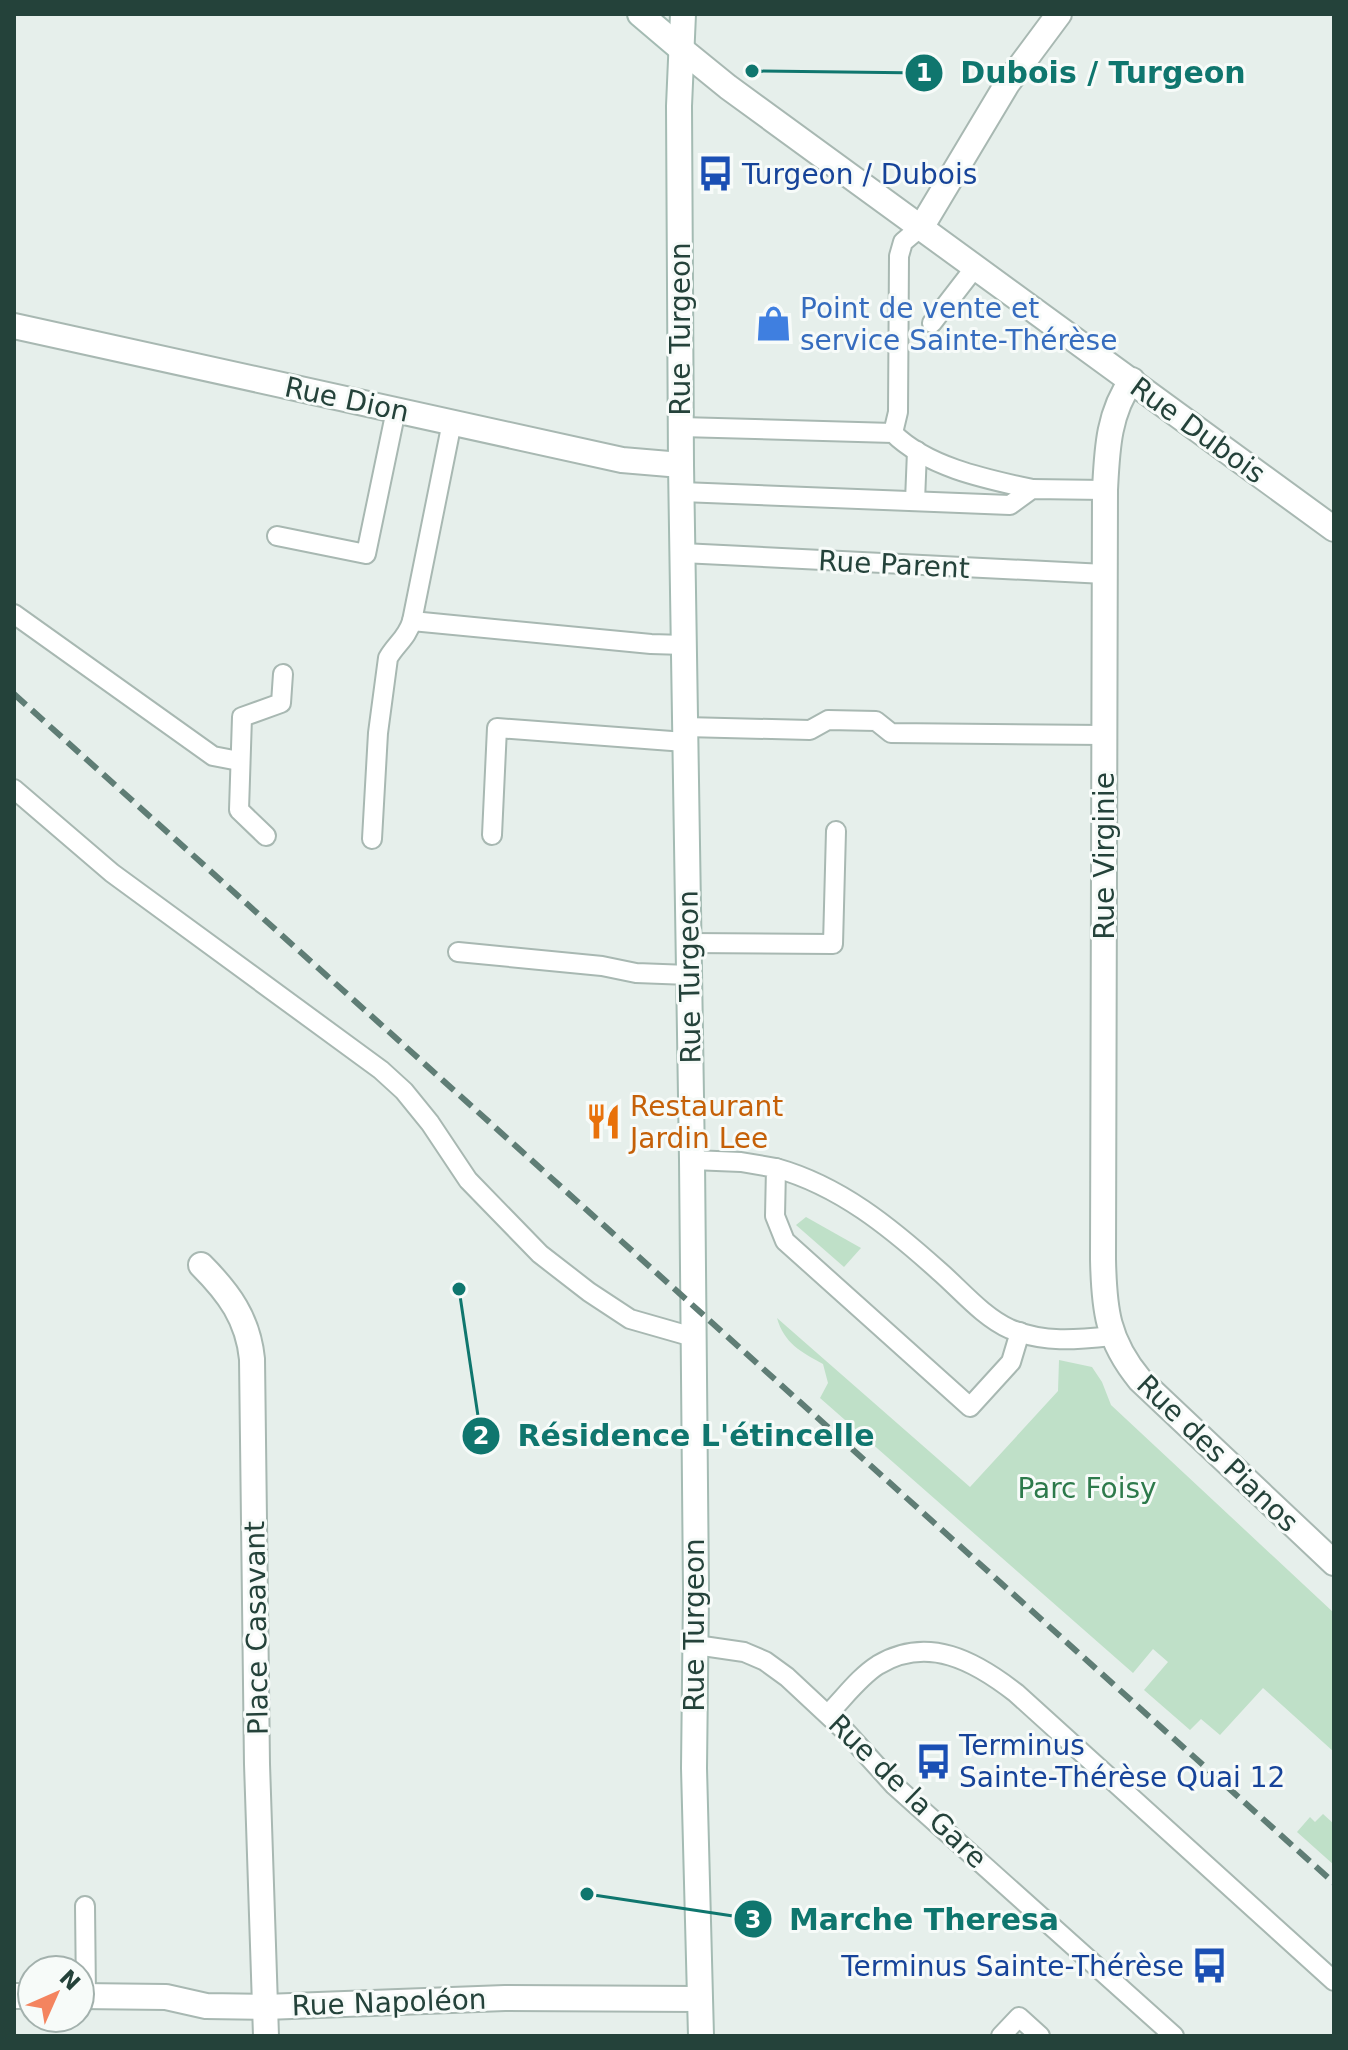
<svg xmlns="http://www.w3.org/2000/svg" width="1348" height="2050" font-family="'DejaVu Sans',sans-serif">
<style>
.green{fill:#bfe0c8}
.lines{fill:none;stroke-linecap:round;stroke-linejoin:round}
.lane-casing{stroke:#a8b8b2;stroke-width:22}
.street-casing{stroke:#a8b8b2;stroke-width:28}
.secondary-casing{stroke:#a4bbb3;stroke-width:28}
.lane{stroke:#fff;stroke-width:18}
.street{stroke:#fff;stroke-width:24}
.secondary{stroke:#fff;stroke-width:24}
.rail{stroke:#5f7d75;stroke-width:6;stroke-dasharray:16 8;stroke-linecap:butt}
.labels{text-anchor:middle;stroke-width:6;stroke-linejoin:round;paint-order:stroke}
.transit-label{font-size:28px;fill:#164399;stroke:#f7fbf9;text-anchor:start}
.shop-label{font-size:28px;fill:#366cbe;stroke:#f7fbf9;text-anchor:start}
.street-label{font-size:28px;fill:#24423a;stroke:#f7fbf9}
.food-label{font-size:28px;fill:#c56008;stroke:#f7fbf9;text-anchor:start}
.park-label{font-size:28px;fill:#2d7a4b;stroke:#f7fbf9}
.leader{fill:none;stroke:#0f766e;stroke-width:3}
.callout-dot{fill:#0f766e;stroke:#f7fbf9;stroke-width:3}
.mark-label{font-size:24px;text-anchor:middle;font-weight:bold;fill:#fff}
.callout-label{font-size:30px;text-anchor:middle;font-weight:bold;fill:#0f766e;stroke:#f7fbf9;stroke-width:6;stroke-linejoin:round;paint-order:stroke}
</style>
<rect width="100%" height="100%" fill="#e6efeb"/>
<!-- green -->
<g class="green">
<path d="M806,1217l55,31 -17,19 -48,-42z"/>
<path d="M777,1318l193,169 88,-96 1,-31 33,7 10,15 9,23 223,208v139l-71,-64 -43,47 -19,-16 -11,11 -46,-40 24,-28 -15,-13 -20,24 -313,-275 8,-15 -5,-19c-22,-12 -39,-21 -46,-46z"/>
<path d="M1323,1814l11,10v41l-37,-33 13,-15 5,5z"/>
</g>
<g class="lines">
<defs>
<g id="lane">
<path d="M932,323l44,-57"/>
<path d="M681,427l212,6c34,34 93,46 139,56"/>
<path d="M893,433l5,-21 1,-156 4,-14 19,-16"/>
<path d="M682,492l328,13 22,-16 73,1"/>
<path d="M915,501l2,-50"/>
<path d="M277,536l89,18 30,-144"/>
<path d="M682,553l423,21"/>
<path d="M14,614l199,142 26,5"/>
<path d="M412,621l239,23 33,1"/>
<path d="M685,727l125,3 18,-10 48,1 15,12 213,2"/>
<path d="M14,789l98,84 269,197 23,21 26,32 38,57 72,74 49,38 41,27 63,18"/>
<path d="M492,835l5,-107 188,14"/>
<path d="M266,836l-27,-26 3,-93 39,-14 2,-29"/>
<path d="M372,839l6,-106 10,-75c8,-14 19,-20 24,-37l40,-199"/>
<path d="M688,943l145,1 3,-113"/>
<path d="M458,952l144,14 34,7 53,2"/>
<path d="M692,1160l49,2 35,6 -1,48 10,25 185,166 41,-45 9,-30"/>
<path d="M776,1168c64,18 114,59 163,103 22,19 44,46 71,58 34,14 65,11 102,7"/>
<path d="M696,1645l48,7 21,9 22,16 59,55 48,53 280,251"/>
<path d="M828,1714c16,-16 31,-37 50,-49 50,-30 97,-4 138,28l318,288"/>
<path d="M85,1906l1,90"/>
<path d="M1001,2036l18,-19 21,19"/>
</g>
<g id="street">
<path d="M680,48l48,39 606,442"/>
<path d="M922,226l85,-142 52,-70"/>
<path d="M14,326l608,134 59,5"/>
<path d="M1132,380c-24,33 -25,71 -27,110l-2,769c1,50 4,81 37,121l194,183"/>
<path d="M201,1265c28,28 47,54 51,94l5,405 9,272"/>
<path d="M14,1996h18"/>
<path d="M80,1996l86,1 40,9 59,1 240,-9 193,1"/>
</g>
<g id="secondary">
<path d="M640,14l40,34"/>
<path d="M683,14l-4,92 2,359 11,695 4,432 -2,176 7,268"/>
</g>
</defs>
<!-- lane casing -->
<use href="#lane" class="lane-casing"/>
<!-- street casing -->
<use href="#street" class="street-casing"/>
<!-- secondary casing -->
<use href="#secondary" class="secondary-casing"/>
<!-- lane -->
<use href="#lane" class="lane"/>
<!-- street -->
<use href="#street" class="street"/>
<!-- secondary -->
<use href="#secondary" class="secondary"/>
<!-- rail -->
<path class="rail" d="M14,694l1320,1189"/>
</g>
<!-- icons -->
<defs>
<symbol id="bus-bare" viewBox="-9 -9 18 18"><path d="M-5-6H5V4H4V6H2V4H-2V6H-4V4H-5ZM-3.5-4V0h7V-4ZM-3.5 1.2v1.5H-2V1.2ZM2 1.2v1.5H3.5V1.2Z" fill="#1a4fb4" stroke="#f7fbf9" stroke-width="2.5" paint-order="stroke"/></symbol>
<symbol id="shop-bare" viewBox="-9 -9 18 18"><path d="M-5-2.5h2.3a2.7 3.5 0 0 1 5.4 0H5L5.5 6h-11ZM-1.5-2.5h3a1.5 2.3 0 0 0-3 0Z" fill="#3f7fe0" stroke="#f7fbf9" stroke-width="2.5" paint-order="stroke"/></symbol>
<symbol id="restaurant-bare" viewBox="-9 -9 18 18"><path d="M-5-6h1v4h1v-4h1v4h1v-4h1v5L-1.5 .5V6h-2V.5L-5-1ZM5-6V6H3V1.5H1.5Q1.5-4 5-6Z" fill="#e8710a" stroke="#f7fbf9" stroke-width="2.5" paint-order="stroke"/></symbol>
</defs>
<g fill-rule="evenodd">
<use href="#bus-bare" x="690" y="148" width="51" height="51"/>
<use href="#shop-bare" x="748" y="298" width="51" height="51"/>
<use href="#restaurant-bare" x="578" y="1096" width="51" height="51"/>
<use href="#bus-bare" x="908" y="1736" width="51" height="51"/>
<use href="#bus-bare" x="1184" y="1940" width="51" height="51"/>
</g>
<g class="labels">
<!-- transit labels -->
<g class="transit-label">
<text x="742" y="184">Turgeon / Dubois</text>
<text x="959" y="1755">Terminus<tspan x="959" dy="32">Sainte-Thérèse Quai 12</tspan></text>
<text x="1184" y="1976" text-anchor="end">Terminus Sainte-Thérèse</text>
</g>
<!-- shop labels -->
<g class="shop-label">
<text x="800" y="318">Point de vente et<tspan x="800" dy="32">service Sainte-Thérèse</tspan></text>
</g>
<!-- street labels -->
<g class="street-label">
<text transform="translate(680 329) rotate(-90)" y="10">Rue Turgeon</text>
<text transform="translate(347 399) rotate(12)" y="10">Rue Dion</text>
<text transform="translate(1198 430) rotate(36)" y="10">Rue Dubois</text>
<text transform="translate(894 564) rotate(3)" y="10">Rue Parent</text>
<text transform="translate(1104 856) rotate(-90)" y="10">Rue Virginie</text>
<text transform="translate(689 977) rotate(-91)" y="10">Rue Turgeon</text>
<text transform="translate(1218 1453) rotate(44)" y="10">Rue des Pianos</text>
<text transform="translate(694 1625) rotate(-90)" y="10">Rue Turgeon</text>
<text transform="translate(256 1628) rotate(-91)" y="10">Place Casavant</text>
<text transform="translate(908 1791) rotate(44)" y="10">Rue de la Gare</text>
<text transform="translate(389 2002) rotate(-2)" y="10">Rue Napoléon</text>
</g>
<!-- food labels -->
<g class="food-label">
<text x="630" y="1116">Restaurant<tspan x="630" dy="32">Jardin Lee</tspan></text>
</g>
<!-- park labels -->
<g class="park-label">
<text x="1087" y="1498">Parc Foisy</text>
</g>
</g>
<!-- callouts -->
<path class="leader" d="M752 71L924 73M459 1289L481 1436M587 1894L753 1919"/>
<g class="callout-dot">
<circle cx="752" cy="71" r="8"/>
<circle cx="459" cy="1289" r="8"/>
<circle cx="587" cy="1894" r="8"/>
<circle cx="924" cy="73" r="20"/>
<circle cx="481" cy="1436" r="20"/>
<circle cx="753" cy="1919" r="20"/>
</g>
<g class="mark-label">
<text x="924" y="81">1</text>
<text x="481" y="1444">2</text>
<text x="753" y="1928">3</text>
</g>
<g class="callout-label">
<text x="1103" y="83">Dubois / Turgeon</text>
<text x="696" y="1446">Résidence L'étincelle</text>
<text x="924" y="1930">Marche Theresa</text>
</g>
<!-- border -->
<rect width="1348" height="2050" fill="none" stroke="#24423a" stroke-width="32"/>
<!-- north arrow -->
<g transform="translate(56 1994) rotate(45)"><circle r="38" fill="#f7fbf9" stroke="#a3b1ad" stroke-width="2"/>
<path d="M0-6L14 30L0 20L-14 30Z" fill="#f4845f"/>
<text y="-12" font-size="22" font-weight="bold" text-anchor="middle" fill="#24423a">N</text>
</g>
</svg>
